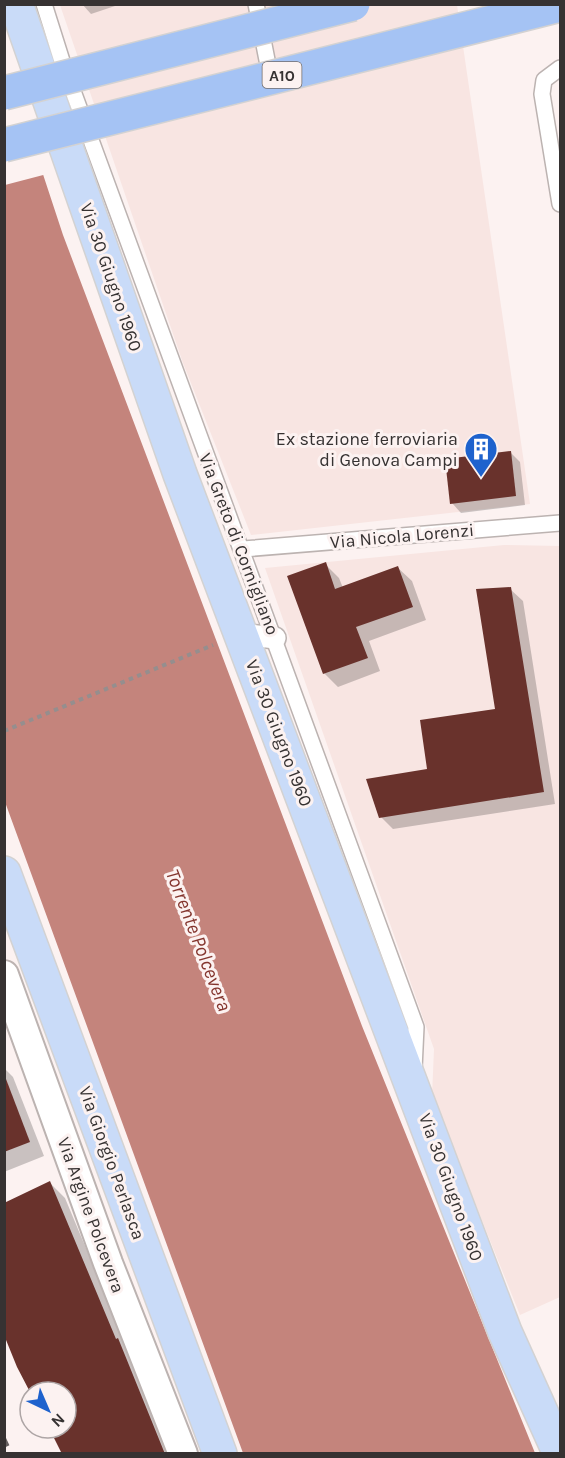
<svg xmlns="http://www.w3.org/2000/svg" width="565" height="1458" font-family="Karla,sans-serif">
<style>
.built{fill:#f8e5e2}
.water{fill:#c4847c}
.pier{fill:#fcf2f1}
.shadow{fill:#0003}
.building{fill:#69322c}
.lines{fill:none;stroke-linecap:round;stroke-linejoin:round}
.service-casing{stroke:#bcb3b1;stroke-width:18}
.pedestrian-casing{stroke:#bcb3b1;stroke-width:24}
.minor-casing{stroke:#bcb3b1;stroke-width:32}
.primary-casing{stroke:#d3d2d2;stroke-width:36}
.path{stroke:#958e8e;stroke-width:4;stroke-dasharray:4.5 4.5;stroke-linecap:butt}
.service{stroke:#fff;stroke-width:15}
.pedestrian{stroke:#fff;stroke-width:21}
.minor{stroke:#fff;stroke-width:28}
.primary{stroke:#c9dbf8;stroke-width:33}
.rail{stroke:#666060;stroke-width:4.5;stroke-dasharray:8 8;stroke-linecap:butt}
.motorway-bridge-casing{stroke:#d3d2d2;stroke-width:36;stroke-linecap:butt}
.motorway-bridge{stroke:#a5c3f4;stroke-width:33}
.labels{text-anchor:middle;stroke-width:6;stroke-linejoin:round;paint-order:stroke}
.shield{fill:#fcf2f1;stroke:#716c6b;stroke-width:1.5}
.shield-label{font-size:16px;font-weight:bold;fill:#363232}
.street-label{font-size:18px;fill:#363232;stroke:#fcf2f1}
.poi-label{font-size:18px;fill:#363232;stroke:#fcf2f1;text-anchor:end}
.water-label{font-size:20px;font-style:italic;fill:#84352e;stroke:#fcf2f1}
</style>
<rect width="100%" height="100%" fill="#fcf2f1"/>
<!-- built -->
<g class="built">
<path d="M60,5h397l73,499 -279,31 -68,-172z"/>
<path d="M504,545l56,1v751l-40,18 -88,-219 2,-47 -169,-481z"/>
</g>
<!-- water -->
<path class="water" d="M4,56l59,179 299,791 173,427h-292l-238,-651z"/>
<!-- pier -->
<path class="pier" d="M4,53l43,121 -42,11z"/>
<!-- shadow -->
<g class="shadow">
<path d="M82,4h39l-30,10z"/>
<path d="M511,453l9,9 5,43 -64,8 -9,-10z"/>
<path d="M325,564l14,14 4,10 55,-20 14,13 14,39 -57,21 11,30 -42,16 -14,-14z"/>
<path d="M510,589l13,12 32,203 -162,25 -12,-12 116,-107z"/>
<path d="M4,1068l9,9 31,79 -40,16z"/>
<path d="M50,1183l15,15 107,256h-108l-14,-26h16v-36h-34z"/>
</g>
<!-- building -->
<g class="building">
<path d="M511,451l5,45 -66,8 -5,-45z"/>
<path d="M326,562l9,27 63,-23 15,41 -57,20 12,31 -45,16 -36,-98z"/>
<path d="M511,587l33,205 -165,26 -13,-39 61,-10 -7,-49 75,-11 -19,-120z"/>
<path d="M6,1079l24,63 -26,10v-72z"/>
<path d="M50,1181l66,158 2,-1 47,116h-103l-13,-26h17v-36h-36l-13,-25 -13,-32v-132z"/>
</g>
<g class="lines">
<defs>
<g id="service">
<path d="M44,4l18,57c117,322 237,643 354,966l-2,42"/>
<path d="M256,4l11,56"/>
<path d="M560,68l-16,12 -2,14 18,110"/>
<path d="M243,549l317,-26"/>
</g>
<path id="pedestrian" d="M241,634l34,4"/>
<path id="minor" d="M4,975l104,288 75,191"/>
<g id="primary">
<path d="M16,4l164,470 325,858 55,122"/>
<path d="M4,873l216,581"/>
</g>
</defs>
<!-- service casing -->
<use href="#service" class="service-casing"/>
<!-- pedestrian casing -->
<use href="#pedestrian" class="pedestrian-casing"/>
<!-- minor casing -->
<use href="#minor" class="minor-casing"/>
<!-- primary casing -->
<use href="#primary" class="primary-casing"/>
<!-- path -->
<path class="path" d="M4,731l209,-86"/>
<!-- service -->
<use href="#service" class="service"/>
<!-- pedestrian -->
<use href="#pedestrian" class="pedestrian"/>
<!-- minor -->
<use href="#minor" class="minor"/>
<!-- primary -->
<use href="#primary" class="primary"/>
<!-- rail -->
<path class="rail" d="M4,1439l7,15"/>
<defs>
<g id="motorway-bridge">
<path d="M4,93l349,-89"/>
<path d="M4,145l556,-140"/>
</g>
</defs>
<!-- motorway-bridge casing -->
<use href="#motorway-bridge" class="motorway-bridge-casing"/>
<!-- motorway-bridge -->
<use href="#motorway-bridge" class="motorway-bridge"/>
</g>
<!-- icons -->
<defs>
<symbol id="building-pin" viewBox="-11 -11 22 30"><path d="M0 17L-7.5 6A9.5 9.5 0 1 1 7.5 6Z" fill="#1e62cd" stroke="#fcf2f1"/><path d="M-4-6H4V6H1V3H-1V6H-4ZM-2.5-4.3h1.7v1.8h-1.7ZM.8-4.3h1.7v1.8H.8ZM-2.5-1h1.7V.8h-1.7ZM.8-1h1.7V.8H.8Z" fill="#fff"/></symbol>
</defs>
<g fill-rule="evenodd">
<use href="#building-pin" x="462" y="430" width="38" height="52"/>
</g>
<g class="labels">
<!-- shield labels -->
<rect class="shield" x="262.5" y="62" width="39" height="26" rx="4.5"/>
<g class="shield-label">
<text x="282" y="81">A10</text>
</g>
<!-- street labels -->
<g class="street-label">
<text transform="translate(111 277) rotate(71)" y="6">Via 30 Giugno 1960</text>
<text transform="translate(402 536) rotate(-5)" y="6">Via Nicola Lorenzi</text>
<text transform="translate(239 544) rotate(69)" y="6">Via Greto di Cornigliano</text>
<text transform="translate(279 733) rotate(69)" y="6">Via 30 Giugno 1960</text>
<text transform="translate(112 1163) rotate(70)" y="6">Via Giorgio Perlasca</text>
<text transform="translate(451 1187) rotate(70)" y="6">Via 30 Giugno 1960</text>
<text transform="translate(91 1215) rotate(70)" y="6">Via Argine Polcevera</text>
</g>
<!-- poi labels -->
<g class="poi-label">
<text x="458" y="445">Ex stazione ferroviaria<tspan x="458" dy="21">di Genova Campi</tspan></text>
</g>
<!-- water labels -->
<g class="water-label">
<text transform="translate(199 940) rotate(69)" y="7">Torrente Polcevera</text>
</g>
</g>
<!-- border -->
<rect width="565" height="1458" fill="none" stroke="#363232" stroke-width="12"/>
<!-- north arrow -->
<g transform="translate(48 1410) rotate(136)"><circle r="28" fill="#fcf2f1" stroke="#ada5a5" stroke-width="1.5"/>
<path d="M0-4.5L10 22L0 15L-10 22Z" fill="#1e62cd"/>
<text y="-9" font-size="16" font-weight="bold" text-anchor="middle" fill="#363232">N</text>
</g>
</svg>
